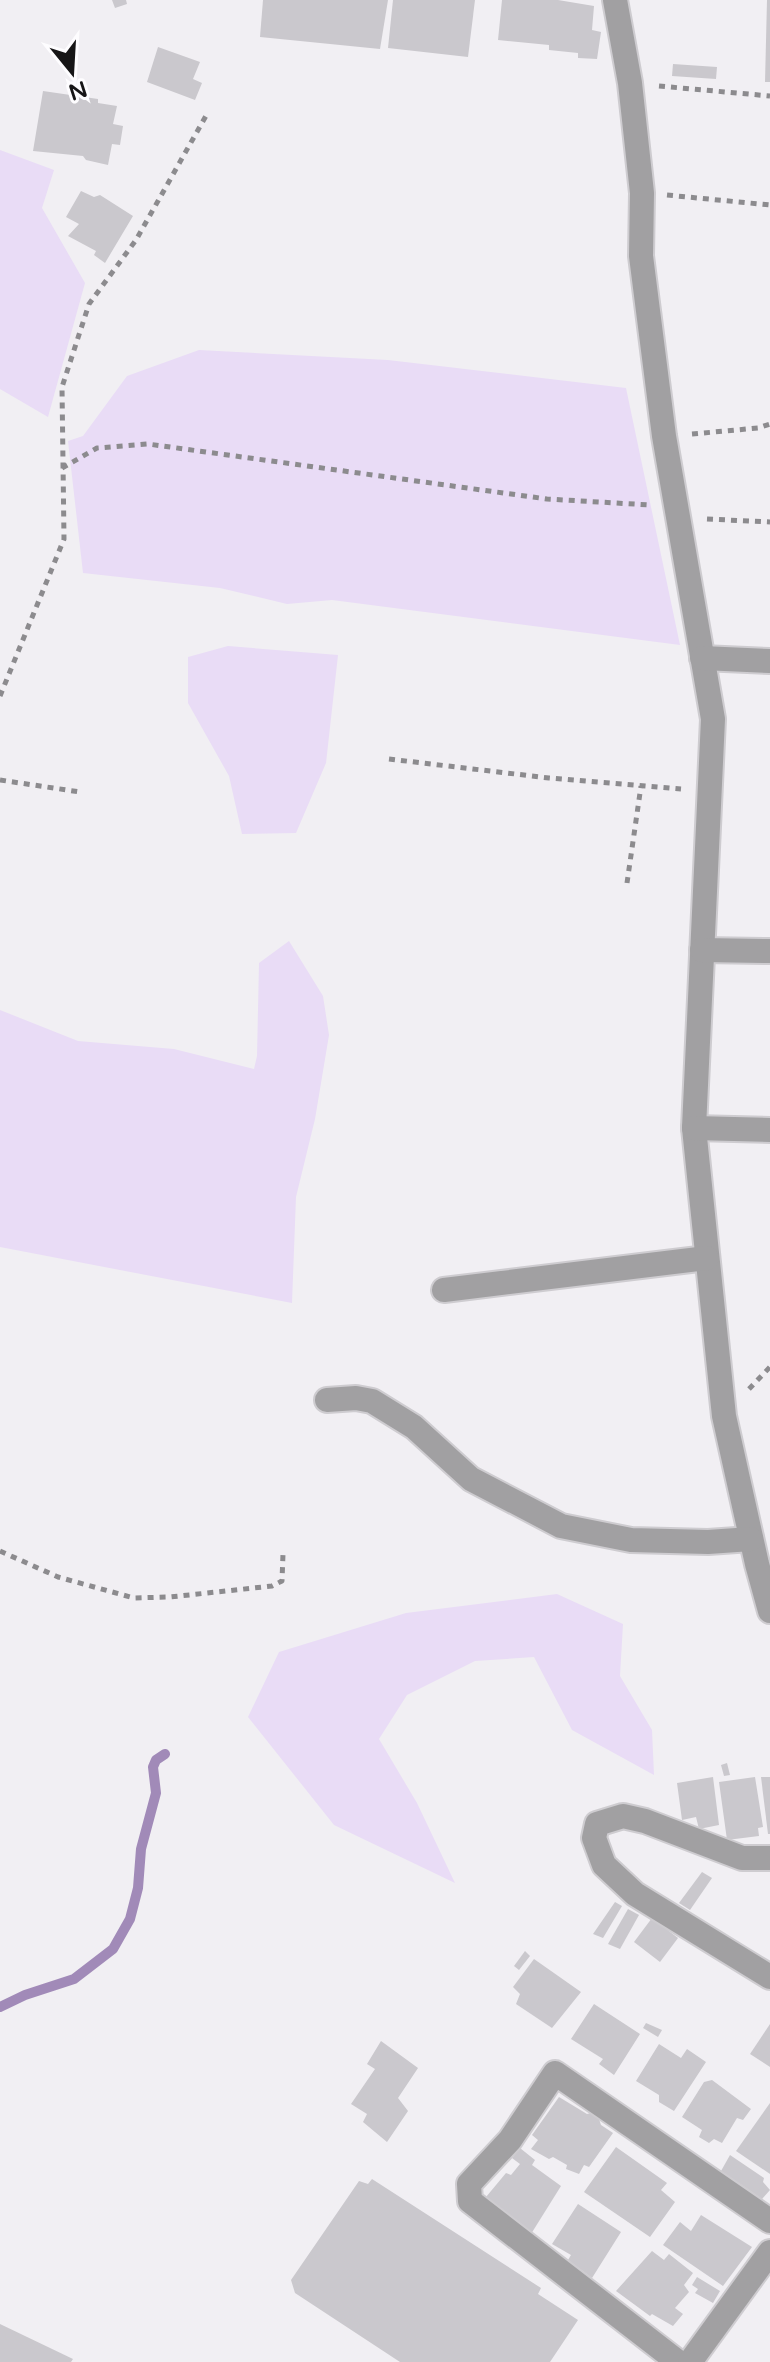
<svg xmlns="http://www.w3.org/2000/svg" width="770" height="2362" font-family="'Varela Round',sans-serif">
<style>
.green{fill:#e9dcf6}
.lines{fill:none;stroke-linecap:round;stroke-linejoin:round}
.stream{stroke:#a18ab8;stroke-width:10}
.building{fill:#cac8cd}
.minor-casing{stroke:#ceccd0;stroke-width:28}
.path{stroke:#8c8b8e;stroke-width:5;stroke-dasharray:6 6;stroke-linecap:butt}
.minor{stroke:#a1a0a2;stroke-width:24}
</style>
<rect width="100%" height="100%" fill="#f1eff3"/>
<!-- green -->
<g class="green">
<path d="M0,150l54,20 -12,38 43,75 -37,134 -48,-28z"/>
<path d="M199,350l189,10 238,28 54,257 -348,-45 -45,4 -67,-16 -137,-15 -15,-132 15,-5 44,-60z"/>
<path d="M228,646l110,9 -12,108 -30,70 -54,1 -13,-58 -41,-73v-46z"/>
<path d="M289,941l34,55 6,39 -14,84 -19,78 -4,106 -292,-56v-237l78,31 96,8 80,20 3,-13 2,-93z"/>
<path d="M557,1594l66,30 -3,52 32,54 2,45 -82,-45 -38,-73 -59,4 -68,34 -28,44 38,64 38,80 -121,-58 -86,-108 31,-65 127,-39z"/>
</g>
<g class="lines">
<!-- stream -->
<path class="stream" d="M0,2007l25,-12 49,-16 39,-30 17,-30 8,-31 3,-39 15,-56 -3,-26 3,-7 9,-6"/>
</g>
<!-- building -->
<g class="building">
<path d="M112,0h14l1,4 -12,4z"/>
<path d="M263,0h125l-8,49 -120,-12z"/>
<path d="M393,0h82l-7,57 -80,-9z"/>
<path d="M502,0h56l36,6 -2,24 9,2 -4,27 -19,-1v-5l-29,-3v-5l-51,-5z"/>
<path d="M767,0h3v82h-5z"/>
<path d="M158,47l42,15 -7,17 9,4 -7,17 -48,-18z"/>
<path d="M673,64l44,3 -1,12 -44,-3z"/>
<path d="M43,91l55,8v4l19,3 -4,18 10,2 -3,19 -8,-1 -4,21 -22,-5 -3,-4 -50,-5z"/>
<path d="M81,191l13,6 6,-2 33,21 -28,47 -11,-8 2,-4 -28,-15 11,-12 -13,-7z"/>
<path d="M727,1763l3,12 -6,1 -3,-11z"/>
<path d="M713,1777l6,48 -20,4 -3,-12 -14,3 -5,-37z"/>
<path d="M755,1777l8,50 -5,1 1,8 -32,4 -8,-58z"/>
<path d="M761,1777h9v57h-2z"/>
<path d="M702,1872l10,6 -22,32 -11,-7z"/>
<path d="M615,1902l7,4 -19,32 -10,-4z"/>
<path d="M628,1909l11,6 -19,34 -12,-5z"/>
<path d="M652,1918l26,20 -18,24 -26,-20z"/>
<path d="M525,1951l5,5 -11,14 -5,-4z"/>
<path d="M534,1959l47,33 -29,36 -36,-24 4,-10 -7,-7z"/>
<path d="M594,2004l46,30 -26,41 -15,-11 4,-5 -32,-20z"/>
<path d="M646,2023l16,7 -4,7 -15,-9z"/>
<path d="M770,2024v43l-20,-13z"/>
<path d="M381,2041l37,27 -20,30 10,13 -21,31 -24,-20 4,-8 -16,-10 24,-35 -8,-5z"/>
<path d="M659,2044l22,14 6,-9 19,13 -32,49 -15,-9v-7l-23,-14z"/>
<path d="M712,2080l39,29 -8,11 -6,-2 -15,25 -8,-4 -5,4 -10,-6 3,-7 -20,-13 22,-35z"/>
<path d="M559,2097l28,17 4,-1 8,6 2,6 12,8 -24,34 -5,-2 -5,9 -13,-5 1,-4 -14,-8 -4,2 -18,-10 7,-9 -6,-5z"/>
<path d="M770,2103v71l-34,-23z"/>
<path d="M616,2147l51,36 -6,7 14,12 -25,35 -66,-45z"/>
<path d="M520,2148l15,12 -3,5 29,21 -30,48 -45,-37 20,-24 5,2 9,-11 -8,-6z"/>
<path d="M730,2155l34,23 -1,4 7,8 -8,9 -41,-28z"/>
<path d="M372,2179l169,109 -3,6 40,26 -28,42h-150l-105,-69 -4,-13 68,-99 9,3z"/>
<path d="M578,2204l43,28 -29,46 -24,-18 3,-5 -19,-11z"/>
<path d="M701,2215l51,32 -29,39 -60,-41 17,-23 11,9z"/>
<path d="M652,2251l12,9 5,-6 24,19 -9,12 5,7 -14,16 8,6 -10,12 -21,-12 -2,2 -34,-25z"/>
<path d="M697,2277l23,14 -7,12 -18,-10 3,-4 -6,-4z"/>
<path d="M0,2324l73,35 -2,3h-71z"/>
</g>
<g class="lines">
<defs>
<g id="minor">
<path d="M615,0l15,83 12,110 -1,63 23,180 49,283 -19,409 30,288 33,148 13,47"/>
<path d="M702,658l68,3"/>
<path d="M702,950l68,1"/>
<path d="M694,1128l76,2"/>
<path d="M444,1290l263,-32"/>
<path d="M327,1400l29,-2 16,3 42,26 57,52 90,47 70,14 77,2 43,-3"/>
<path d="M770,1858h-28l-97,-37 -22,-5 -26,8 -3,14 10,27 31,29 135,83"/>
<path d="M678,2362l-208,-161 -1,-17 41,-44 45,-67 215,148"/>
<path d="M690,2362l80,-110"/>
</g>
</defs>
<!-- minor casing -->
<use href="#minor" class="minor-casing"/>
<!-- path -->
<g class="path">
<path d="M659,86l111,10"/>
<path d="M667,195l103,10"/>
<path d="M692,434l66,-6 12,-4"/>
<path d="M62,468l35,-20 51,-4 399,55 103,6"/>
<path d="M707,519l63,3"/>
<path d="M0,696l64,-157 -2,-152 27,-83 47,-64 71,-126"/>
<path d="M389,759l160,19 132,11"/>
<path d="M0,780l80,12"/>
<path d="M627,883l14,-97"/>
<path d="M749,1389l21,-22"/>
<path d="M0,1551l58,26 76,21 36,-1 102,-11 10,-5 1,-27"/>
</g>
<!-- minor -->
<use href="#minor" class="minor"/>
</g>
<!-- north arrow -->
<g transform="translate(72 72) rotate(162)" stroke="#fefdff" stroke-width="6" paint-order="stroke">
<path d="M0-6L14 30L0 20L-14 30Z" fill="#171617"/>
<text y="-12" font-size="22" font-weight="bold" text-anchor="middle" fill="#171617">N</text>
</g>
</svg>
